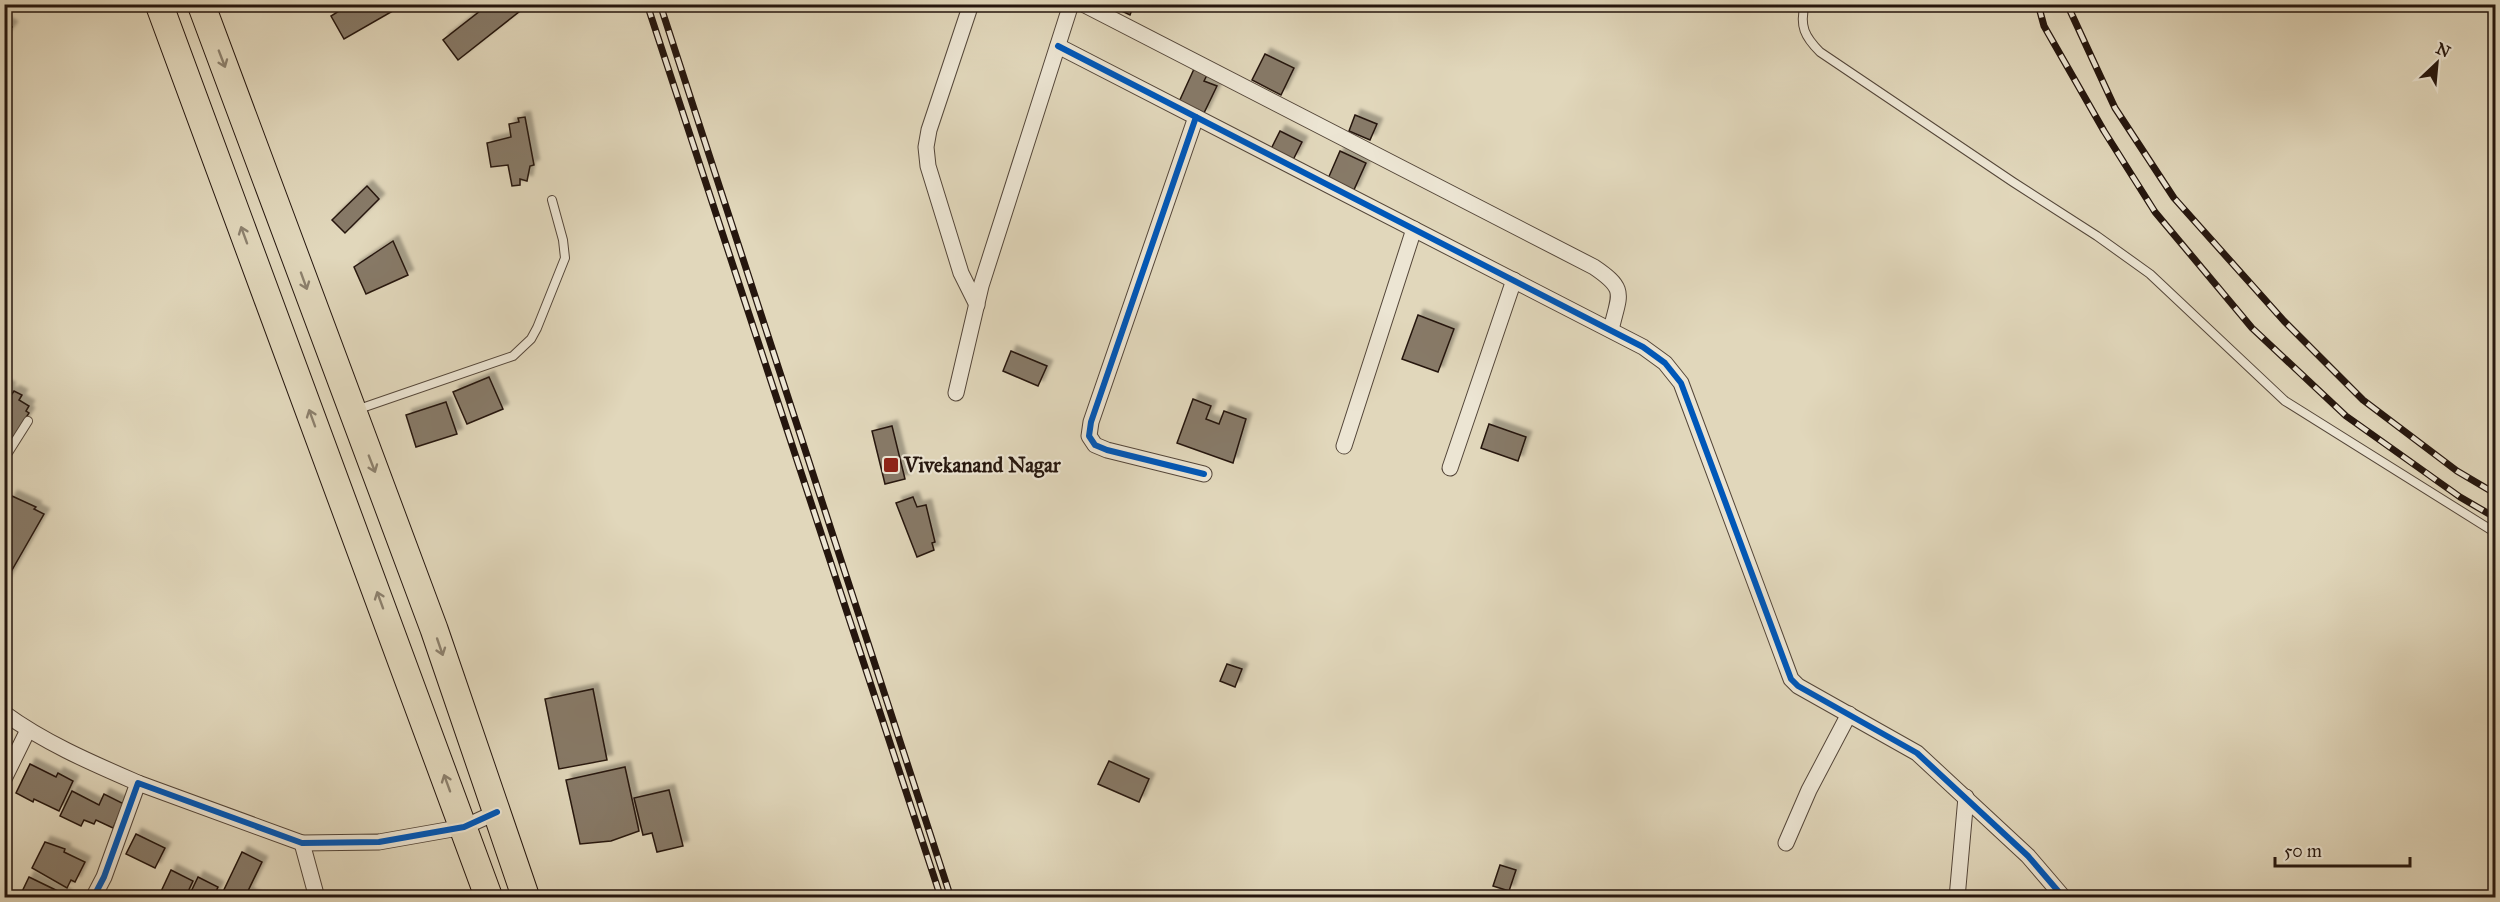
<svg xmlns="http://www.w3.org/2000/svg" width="2500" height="902" font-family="'IM FELL Great Primer',serif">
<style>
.building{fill:#877a68;stroke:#25160e;stroke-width:1.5;filter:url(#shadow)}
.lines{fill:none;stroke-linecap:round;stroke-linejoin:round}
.lane-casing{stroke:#544639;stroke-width:10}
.street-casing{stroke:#544639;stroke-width:17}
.highway-casing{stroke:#25160e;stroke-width:29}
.lane{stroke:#ece5d3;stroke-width:8}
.street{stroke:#ece5d3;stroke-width:15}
.highway{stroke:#e1d7bb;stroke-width:27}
.rail-casing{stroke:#25160e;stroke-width:7}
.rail{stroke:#ece5d3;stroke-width:4.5;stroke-dasharray:14;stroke-linecap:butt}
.cycleway-casing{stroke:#ece5d3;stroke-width:10}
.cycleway{stroke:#0057b8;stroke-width:6}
.oneway{stroke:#8c806d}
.poi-dot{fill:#8f2418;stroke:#ece5d3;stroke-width:2}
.labels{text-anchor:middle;stroke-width:4.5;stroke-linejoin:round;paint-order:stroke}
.poi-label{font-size:21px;font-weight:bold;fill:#25160e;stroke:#ece5d3;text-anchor:start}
</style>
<defs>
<filter id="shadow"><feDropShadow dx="5.5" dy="-5.5" stdDeviation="1.5" flood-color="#0004"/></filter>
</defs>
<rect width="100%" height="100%" fill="#e1d7bb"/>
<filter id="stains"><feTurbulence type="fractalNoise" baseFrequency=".00333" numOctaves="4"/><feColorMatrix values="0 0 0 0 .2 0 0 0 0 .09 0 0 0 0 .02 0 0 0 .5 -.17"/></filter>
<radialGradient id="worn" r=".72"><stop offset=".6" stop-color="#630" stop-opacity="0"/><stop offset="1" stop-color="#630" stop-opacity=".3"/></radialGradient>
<!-- building -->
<g class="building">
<path d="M350,4h55l-61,35 -13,-23z"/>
<path d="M489,4h40l-71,56 -15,-20z"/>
<path d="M1107,4h27l-4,11z"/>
<path d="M4,22l8,5 -8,10z"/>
<path d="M1265,54l29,14 -13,27 -29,-15z"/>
<path d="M1194,69l13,6 -3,6 13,5 -14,29 -25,-11z"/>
<path d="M1355,115l22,9 -7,16 -21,-9z"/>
<path d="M525,117l9,48 -4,1 -3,15 -7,-2v6l-8,1 -4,-21 -17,2 -4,-24 24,-6 -2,-13 10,-2 -1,-4z"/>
<path d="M1280,131l22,11 -9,18 -22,-11z"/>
<path d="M1340,151l26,12 -13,29 -26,-11z"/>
<path d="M367,186l12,13 -34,34 -13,-13z"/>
<path d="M393,241l15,34 -42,19 -12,-27z"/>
<path d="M1418,315l36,14 -16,43 -36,-13z"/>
<path d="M1011,351l36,15 -9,20 -35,-15z"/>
<path d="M489,377l14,32 -36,15 -14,-32z"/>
<path d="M4,385l6,3 -2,3 4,3 2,-3 8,4 -3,5 10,6 -3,5 3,2 -25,39z"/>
<path d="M1193,399l18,7 -5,13 13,5 5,-13 22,8 -13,44 -56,-20z"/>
<path d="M446,402l11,32 -41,13 -10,-32z"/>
<path d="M1489,424l37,13 -8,24 -37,-13z"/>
<path d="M892,426l13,53 -20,5 -13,-53z"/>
<path d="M12,496l24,11 -2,2 10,5 -40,70v-76z"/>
<path d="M913,497l4,10 9,-2 9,37 -3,1 2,7 -17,7 -21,-54z"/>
<path d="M1227,664l15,5 -7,18 -15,-6z"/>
<path d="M593,689l14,71 -48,9 -14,-70z"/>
<path d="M1109,761l40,18 -10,23 -41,-18z"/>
<path d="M30,764l26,13 2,-4 15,8 -14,30 -25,-12 -1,3 -17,-9z"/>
<path d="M625,767l14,64 -28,10 -31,3 -14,-64z"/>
<path d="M669,790l14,56 -26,6 -5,-19 -9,2 -9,-37z"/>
<path d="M72,791l27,14 5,-11 20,10 -11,24 -17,-8 -2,4 -10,-4 -3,6 -21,-10z"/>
<path d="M136,834l29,14 -10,20 -29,-14z"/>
<path d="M45,842l20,7 -1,3 21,10 -10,20 -4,-2 -4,8 -35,-20z"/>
<path d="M242,852l20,10 -15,31 9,5h-36z"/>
<path d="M1500,865l16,5 -7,21 -16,-5z"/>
<path d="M171,870l22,11 -8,17h-27z"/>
<path d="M29,877l37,18 -1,3h-46z"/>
<path d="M198,877l20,10 -5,11h-25z"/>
</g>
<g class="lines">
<defs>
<g id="lane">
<path d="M1805,4c-6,22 0,33 15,48l193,130 84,54 53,38 135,127 211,132"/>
<path d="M356,410l157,-54 18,-17 6,-11 28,-70 -2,-18 -11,-40"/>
<path d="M4,459l24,-38"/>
</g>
<g id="street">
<path d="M971,4l-42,126 -3,17 2,19 33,107 16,32"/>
<path d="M1083,4l511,263c34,23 25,27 17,63"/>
<path d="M1058,46l585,301 22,16 16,20 110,296 7,7 119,67 111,103 36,42"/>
<path d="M1196,117l-105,305 -2,14 6,9 12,5 97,24"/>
<path d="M956,393l25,-107 90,-282"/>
<path d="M1344,446l70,-217"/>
<path d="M1450,468l64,-188"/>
<path d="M4,713c41,30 88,50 134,70"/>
<path d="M4,779l24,-49"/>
<path d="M302,843l15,55"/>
<path d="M1786,843l23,-53 40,-76"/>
<path d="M93,898l11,-21 34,-94 164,60 77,-1 85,-15 33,-15"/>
<path d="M1957,898l9,-101"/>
</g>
<g id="highway">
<path d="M159,4l330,894"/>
<path d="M201,4l233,625 92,269"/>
</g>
</defs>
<!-- lane casing -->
<use href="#lane" class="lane-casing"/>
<!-- street casing -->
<use href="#street" class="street-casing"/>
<!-- highway casing -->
<use href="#highway" class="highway-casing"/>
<!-- lane -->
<use href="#lane" class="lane"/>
<!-- street -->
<use href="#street" class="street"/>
<!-- highway -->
<use href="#highway" class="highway"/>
<defs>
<g id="rail">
<path d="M647,4l294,894"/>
<path d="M660,4l291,894"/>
<path d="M2038,4l6,22 60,105 51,81 97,116 94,88 114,81 36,21"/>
<path d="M2067,4l48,104 59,90 110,123 79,79 94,71 39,23"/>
</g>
</defs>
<!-- rail casing -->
<use href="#rail" class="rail-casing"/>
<!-- rail -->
<use href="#rail" class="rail"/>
<defs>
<g id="cycleway">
<path d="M1058,46l585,301 22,16 16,20 110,296 7,7 119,67 111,103 36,42"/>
<path d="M1196,117l-105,305 -2,14 6,9 12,5 97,24"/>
<path d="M93,898l11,-21 34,-94 164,60 77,-1 85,-15 33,-15"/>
</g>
</defs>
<!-- cycleway casing -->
<use href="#cycleway" class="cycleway-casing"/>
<!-- cycleway -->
<use href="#cycleway" class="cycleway"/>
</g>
<!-- one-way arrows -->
<defs><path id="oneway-shaft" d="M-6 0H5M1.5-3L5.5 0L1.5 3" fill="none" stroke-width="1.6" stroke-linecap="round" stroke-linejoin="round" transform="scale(1.5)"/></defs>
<g class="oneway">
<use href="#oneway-shaft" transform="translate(222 59) rotate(69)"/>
<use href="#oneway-shaft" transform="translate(244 235) rotate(-110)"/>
<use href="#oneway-shaft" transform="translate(304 281) rotate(70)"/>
<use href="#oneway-shaft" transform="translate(312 418) rotate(-110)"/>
<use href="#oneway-shaft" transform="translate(372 464) rotate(69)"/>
<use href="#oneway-shaft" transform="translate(380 600) rotate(-110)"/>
<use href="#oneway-shaft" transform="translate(440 647) rotate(71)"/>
<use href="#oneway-shaft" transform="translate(447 783) rotate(-110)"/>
</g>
<!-- markers -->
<rect class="poi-dot" x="883" y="457" width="16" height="16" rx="3"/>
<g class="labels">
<!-- poi labels -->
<g class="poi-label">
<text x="904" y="472">Vivekanand Nagar</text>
</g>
</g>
<!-- margin -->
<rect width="2500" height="902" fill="none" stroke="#e1d7bb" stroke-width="24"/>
<rect x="6" y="6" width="2488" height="890" fill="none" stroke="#25160e" stroke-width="3"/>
<rect x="12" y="12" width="2476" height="878" fill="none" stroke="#25160e" stroke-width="1.5"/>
<!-- north arrow -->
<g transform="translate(2437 63) rotate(26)" stroke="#ece5d3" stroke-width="4.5" paint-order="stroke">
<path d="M0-4.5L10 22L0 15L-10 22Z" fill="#25160e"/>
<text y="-9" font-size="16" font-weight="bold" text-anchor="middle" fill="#25160e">N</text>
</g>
<!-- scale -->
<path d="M2275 857v9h135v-9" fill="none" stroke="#25160e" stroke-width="3"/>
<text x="2284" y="857" font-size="18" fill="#25160e" stroke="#ece5d3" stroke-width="4.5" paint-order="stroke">50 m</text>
<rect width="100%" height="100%" filter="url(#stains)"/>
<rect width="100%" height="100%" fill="url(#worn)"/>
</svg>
